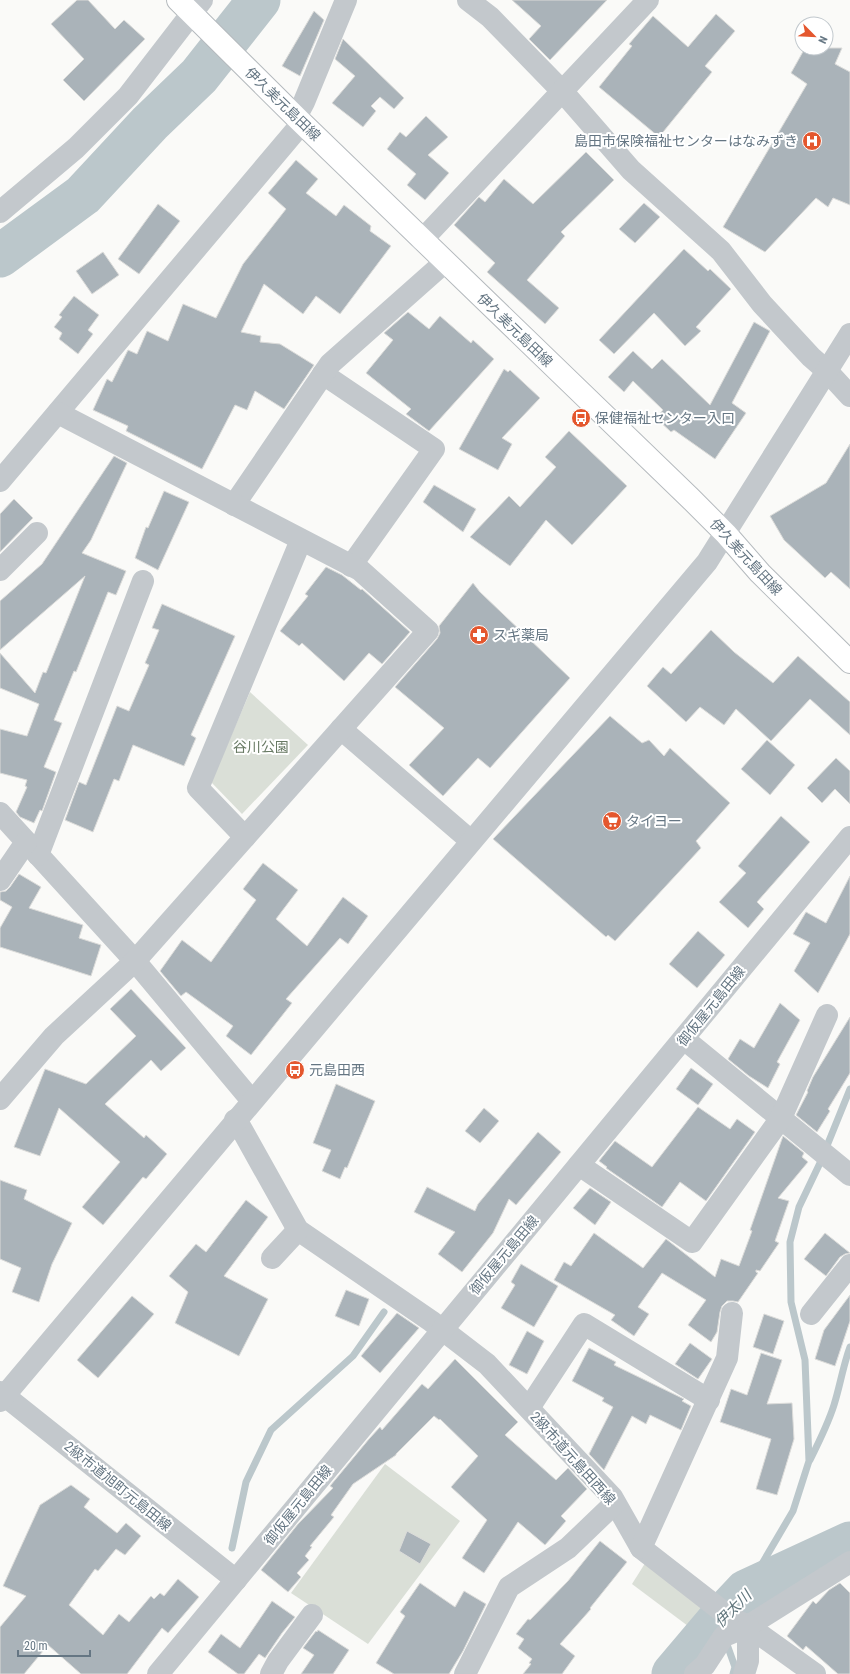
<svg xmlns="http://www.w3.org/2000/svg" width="850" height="1674" font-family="'Roboto Condensed','Noto Sans JP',sans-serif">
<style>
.green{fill:#dadfd7}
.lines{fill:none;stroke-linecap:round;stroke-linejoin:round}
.stream{stroke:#bbc7cb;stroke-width:7}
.river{stroke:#bbc7cb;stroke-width:43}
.building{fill:#aab3b9;stroke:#dcdcda}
.major-casing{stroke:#b5babe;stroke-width:24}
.minor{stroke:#c3c8cc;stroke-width:22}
.major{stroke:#fff;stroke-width:22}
.labels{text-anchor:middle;stroke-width:4;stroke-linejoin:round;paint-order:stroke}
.street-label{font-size:14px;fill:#657683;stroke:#fff}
.poi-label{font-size:14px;fill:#657683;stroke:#fff;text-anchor:start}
.park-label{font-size:14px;fill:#687a64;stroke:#fff}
.water-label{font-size:15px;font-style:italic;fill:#60757c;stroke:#fff}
</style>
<rect width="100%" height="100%" fill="#fafaf8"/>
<!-- green -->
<g class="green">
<path d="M250,692l58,53 -66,69 -31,-32z"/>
<path d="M385,1464l75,57 -92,123 -77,-51z"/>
<path d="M649,1557l61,47 -22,22 -56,-42z"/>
</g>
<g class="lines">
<!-- stream -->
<g class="stream">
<path d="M810,1460c9,-18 18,-36 24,-55 6,-19 9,-39 16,-58"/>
<path d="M232,1548l14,-66 25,-52 82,-74 31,-44"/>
<path d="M746,1591l47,-80 16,-50 -4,-101 -14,-58 -1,-60 9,-35 21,-44 30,-74"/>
<path d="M717,1622l7,14 11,31 -2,7"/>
</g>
<!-- river -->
<g class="river">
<path d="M0,256l83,-61 67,-72 49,-47 60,-76"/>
<path d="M673,1674l44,-52 29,-31 104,-48"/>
</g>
</g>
<!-- building -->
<g class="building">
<path d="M77,0h11l27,29 9,-9 21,19 -61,62 -21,-21 21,-21 -33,-35z"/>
<path d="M512,0h95l-57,60 -21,-21 12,-13z"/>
<path d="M314,11l10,9 -24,56 -18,-10z"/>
<path d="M716,14l19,17 -30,35 7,6 -53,65 -60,-50 33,-41 -3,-2 24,-28 35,31z"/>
<path d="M343,39l61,59 -10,11 -14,-12 -9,9 5,5 -13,16 -31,-24 23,-27 -20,-17z"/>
<path d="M805,48h37l-7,16 15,8v133l-17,-7 -5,9 -12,-9 -51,54 -42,-25 84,-143 -16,-11z"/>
<path d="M426,116l22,21 -20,18 21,18 -24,27 -18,-15 9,-11 -29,-25 13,-17 6,5z"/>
<path d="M586,152l28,28 -53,52 4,4 -38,44 32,28 -14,16 -58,-52 8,-9 -41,-38 25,-28 6,5 19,-23 29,25z"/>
<path d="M296,160l22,19 -12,14 30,23 8,-11 27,21 -1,5 21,15 -51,68 -24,-18 -13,18 -39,-30 -23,48 20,4 -1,6 20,2 34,21 -30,44 -29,-18 -8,19 -12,-5 -33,64 -76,-38 2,-5 -35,-16 14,-31 5,3 16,-32 9,4 10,-23 21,10 15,-37 33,14 27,-54 43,-55 -18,-16z"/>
<path d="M644,203l16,14 -25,26 -16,-14z"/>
<path d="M158,204l22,17 -41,53 -21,-15z"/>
<path d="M684,249l24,22 2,-2 21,20 -35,38 5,4 -16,15 -31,-33 -40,41 -15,-14z"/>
<path d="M103,252l16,23 -27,19 -16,-23z"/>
<path d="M74,296l25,19 -11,15 5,4 -15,20 -19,-15 3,-6 -8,-6 8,-10 -3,-2z"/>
<path d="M408,312l21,17 11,-13 31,27 2,-3 21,19 -65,72 -23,-17 5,-5 -45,-36 27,-33 -9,-7z"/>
<path d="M754,322l16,9 -38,72 14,10 -31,46 -41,-29 -3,2 -15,-14 7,-8 -30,-29 -9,11 -16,-15 25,-26 19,18 10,-10 48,46z"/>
<path d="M504,369l4,3 2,-2 30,28 -38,40 10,6 -14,26 -39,-21z"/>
<path d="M569,431l58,55 -55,59 -26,-25 -36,46 -40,-29 39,-41 11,11 36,-40 -11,-10z"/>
<path d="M850,444v145l-19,-17 -6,6 -41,-38 -14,-24 56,-33z"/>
<path d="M114,456l13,7 -36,77 -9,13 44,18 -10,24 -8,-3 -32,80 -2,-1 -20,49 8,3 -18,44 12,5 -14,39 -2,-1 -6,13 -14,-6 -4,-5 11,-25 -2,-1 2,-6 -27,-7v-44l27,7 12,-32 -39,-16v-35l35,40 8,-21 3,1 39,-97 -85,74v-49l42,-37z"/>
<path d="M434,485l42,24 -13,23 -40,-30z"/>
<path d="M164,491l25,11 -31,68 -23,-12 11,-31 2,1z"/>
<path d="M14,499l19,19 -33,34v-38z"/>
<path d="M326,567l16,8 19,15 1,-1 48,43 -28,32 -13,-11 -25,28 -42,-38 -3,3 -19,-15 28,-35 -3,-2z"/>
<path d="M473,583l7,9 90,86 -80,90 -12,-10 -35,38 -34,-31 35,-37 -49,-41 42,-48 3,-6 -1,-7z"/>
<path d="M162,604l73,32 -44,99 5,3 -12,28 -51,-21 -14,36 -5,-2 -21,53 -28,-12 14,-38 7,3 31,-79 12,5 20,-46 -4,-2 14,-33 -7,-2z"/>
<path d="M711,630l23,22 39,31 25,-27 52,46v33l-40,-36 -39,42 -35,-32 -12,16 -24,-18 -14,15 -39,-36 16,-19 8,7z"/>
<path d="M610,716l32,27 7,-3 15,16 6,-8 60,55 -34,38 5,7 -86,93 -7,-6 -2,2 -113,-98z"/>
<path d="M767,740l28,25 -25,30 -29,-26z"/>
<path d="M836,758l14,13v33l-15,-15 -13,14 -15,-15z"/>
<path d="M781,816l29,26 -53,60 7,7 -16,19 -29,-26 27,-29 -8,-7z"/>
<path d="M263,863l35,27 -22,29 31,27 36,-49 25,19 -20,28 -8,-6 -54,61 6,4 -41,52 -25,-19 7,-10 -47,-34 -5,4 -21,-25 22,-31 29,22 45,-62 -13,-11z"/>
<path d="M19,874l22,13 -12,21 54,17 -4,13 22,7 -10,31 -91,-29v-19l12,-21 -12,-7v-8l6,-1 4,-4z"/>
<path d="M850,876v58l-32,59 -24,-22 16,-28 -17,-9 13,-22 20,11z"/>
<path d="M698,931l27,24 -28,33 -28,-24z"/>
<path d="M131,989l55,59 -25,23 -10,-11 -46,44 39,34 2,-3 21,19 -21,25 -3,-2 -40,48 -21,-18 38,-45 -61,-54 -19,48 -26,-9 31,-78 41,15 50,-48 -26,-27z"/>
<path d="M780,1003l20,17 -23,42 3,2 -12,24 -19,-12 -21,-17 12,-20 14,9z"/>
<path d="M850,1017v56l-22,36 2,2 -13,21 -21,-17 12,-23 -1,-1 6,-14z"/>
<path d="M691,1068l22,16 -15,21 -22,-16z"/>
<path d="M336,1084l39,17 -28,67 -2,-1 -5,12 -18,-8 9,-21 -18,-7z"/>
<path d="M698,1107l32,22 7,-10 18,13 -49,69 -26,-19 -18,25 -56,-39 1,-1 -8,-6 16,-20 37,26z"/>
<path d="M484,1108l15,13 -19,22 -15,-12z"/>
<path d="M538,1132l23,20 -45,53 -7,-6 -16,34 -31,39 -24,-18 17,-22 -41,-20 13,-25 48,24 3,-7z"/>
<path d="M783,1136l21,17 -2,4 6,5 -30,36 11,3 -14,40 4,2 -19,28 -4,-1v2l2,1 -20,29 -5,-1h-6l-5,5 -2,6 -3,20 -6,10 -23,-17 18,-25 -44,-27 -24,34 11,7 -15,22 -23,-16 4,-5 -61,-35 10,-18 7,4 23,-33 49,35 23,-29 49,38 6,-18 18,7 13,-35 -2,-1z"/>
<path d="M0,1180l27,10 -3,9 48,24 -20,41 -13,38 -27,-10 9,-24 -21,-9z"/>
<path d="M590,1188l21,14 -16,23 -22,-17z"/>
<path d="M246,1200l22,17 -44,59 44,23 -29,57 -64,-33 13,-31 -19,-16 27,-32 10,8z"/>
<path d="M825,1233l25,20 -5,1 -5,3 -14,19 -22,-17z"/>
<path d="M521,1264l37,22 -24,41 -33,-19 14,-23 -4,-3z"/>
<path d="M346,1290l23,9 -10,27 -24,-10z"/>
<path d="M850,1295v26l-15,45 -20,-7 9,-29z"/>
<path d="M132,1296l22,18 -56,64 -21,-18z"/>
<path d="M397,1313l22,15 -39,45 -19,-17z"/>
<path d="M764,1314l20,7 -11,33 -20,-7z"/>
<path d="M527,1331l17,10 -17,33 -18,-9z"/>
<path d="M690,1343l22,16 -14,20 -23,-15z"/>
<path d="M589,1348l27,14 -2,3 70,34 -2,2 9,5 -10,24 -31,-15 -4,9 -14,-8 -28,54 -15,-16 24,-47 -11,-6 2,-3 -32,-17z"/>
<path d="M761,1353l21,7 -15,44 25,-1 2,36 -17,56 -21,-6 15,-50 -51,-17 11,-33 16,6z"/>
<path d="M455,1359l63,63 -13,13 51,45 12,-12 19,21 -26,27 5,5 -21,24 -27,-23 -34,51 -22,-15 25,-38 -36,-33 27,-31 -38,-37 -1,1 -5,-4 -38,38v1l-43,29 -22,31 3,2 -24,29 2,1 -7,9 4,4 -12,13 4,4 -13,15 -27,-22 37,-46 35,-36 -3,-2 39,-47 11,-12 2,3 40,-46 6,5z"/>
<path d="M71,1485l19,14 -6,8 33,26 9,-10 15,13 -16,19 -9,-6 -18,22 -3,-2 -26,36 34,30 16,-21 10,8 22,-26 3,3 6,-6 4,3 14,-17 21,18 -31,36 -6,-5 -35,46h-46l-33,-29 -24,29h-24v-47l26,-31 -23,-10 37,-81z"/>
<path d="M407,1531l24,13 -11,20 -21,-13z"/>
<path d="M600,1541l27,21 -37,46 1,1 -31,35 15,12 -13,18h-39l8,-10 -2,-1 3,-4 -14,-11 6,-9 -8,-5 12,-15 2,1 38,-39z"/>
<path d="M420,1583l35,24 9,-16 22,13 -23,47 -14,23h-55l-18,-11 29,-47 -5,-4z"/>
<path d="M840,1583l10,10v81h-12l-32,-28 -3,4 -16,-14 26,-35 3,3 13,-14z"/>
<path d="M272,1601l23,16 -13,16 -17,25 -6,-4 -15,20h-6l-30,-22 13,-18 19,14z"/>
<path d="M318,1630l31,20 -16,24h-32l13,-19 -11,-7 13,-17 1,1z"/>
</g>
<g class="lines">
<defs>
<path id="major" d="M178,0l124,123 388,375 36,36 34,39 90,89"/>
</defs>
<!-- major casing -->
<use href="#major" class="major-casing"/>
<!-- minor -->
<g class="minor">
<path d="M468,0l22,17 73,75 68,78 90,81 41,53 49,53 16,14 23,25"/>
<path d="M296,117l8,-15 42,-102"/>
<path d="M0,212l76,-64 52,-52 74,-96"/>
<path d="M422,240l226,-240"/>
<path d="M323,374l111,75 -83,117"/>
<path d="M0,481l302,-358"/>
<path d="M234,505l96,-141 115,-102"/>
<path d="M0,570l37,-37"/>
<path d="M341,729l130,112"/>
<path d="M0,813l135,148 117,140"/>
<path d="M245,837l-47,-49 103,-248"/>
<path d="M38,855l105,-274"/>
<path d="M0,880l26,-38"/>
<path d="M684,1039l166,136"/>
<path d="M0,1099l54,-63 81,-75 293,-330 -68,-61 -302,-157"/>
<path d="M235,1120l6,8 57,102 133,91 56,43 125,133 29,51 90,70 17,8 67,48"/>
<path d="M579,1165l113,77 89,-124 46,-103"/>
<path d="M272,1258l26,-28"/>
<path d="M811,1314l39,-49"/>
<path d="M0,1392l236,188"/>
<path d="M0,1401l707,-839 143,-228"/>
<path d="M529,1408l55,-84 125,76"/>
<path d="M641,1548l86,-190 5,-45"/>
<path d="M158,1674l692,-837"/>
<path d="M271,1674l7,-13 34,-46"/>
<path d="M465,1674l44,-87 59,-39 47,-45"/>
<path d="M695,1674l10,-9 19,-29 24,-10 102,-64"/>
<path d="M744,1674l4,-13v-35"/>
</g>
<!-- major -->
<use href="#major" class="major"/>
</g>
<!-- icons -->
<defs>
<symbol id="hospital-disc" viewBox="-11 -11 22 22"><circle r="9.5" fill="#e4572e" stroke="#fff"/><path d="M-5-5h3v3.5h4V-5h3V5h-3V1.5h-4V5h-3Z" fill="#fff"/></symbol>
<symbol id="bus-disc" viewBox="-11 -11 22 22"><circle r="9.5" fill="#e4572e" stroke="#fff"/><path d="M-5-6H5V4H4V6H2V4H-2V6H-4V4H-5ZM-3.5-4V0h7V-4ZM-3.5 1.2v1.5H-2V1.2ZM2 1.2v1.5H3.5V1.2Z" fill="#fff"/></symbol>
<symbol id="pharmacy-disc" viewBox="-11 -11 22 22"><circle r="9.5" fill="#e4572e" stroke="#fff"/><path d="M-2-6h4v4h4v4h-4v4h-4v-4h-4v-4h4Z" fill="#fff"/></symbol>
<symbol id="supermarket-disc" viewBox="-11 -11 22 22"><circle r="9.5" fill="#e4572e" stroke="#fff"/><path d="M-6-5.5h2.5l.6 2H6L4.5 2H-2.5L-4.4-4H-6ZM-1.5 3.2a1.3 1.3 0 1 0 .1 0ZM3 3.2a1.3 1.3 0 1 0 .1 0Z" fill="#fff"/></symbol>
</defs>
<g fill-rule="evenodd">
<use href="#hospital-disc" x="801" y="130" width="22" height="22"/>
<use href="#bus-disc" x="570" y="407" width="22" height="22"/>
<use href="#pharmacy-disc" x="468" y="624" width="22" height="22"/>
<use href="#supermarket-disc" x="601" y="810" width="22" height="22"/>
<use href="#bus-disc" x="284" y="1059" width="22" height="22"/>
</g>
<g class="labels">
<!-- street labels -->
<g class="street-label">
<text transform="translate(283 104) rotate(44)" y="5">伊久美元島田線</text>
<text transform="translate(515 330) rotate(44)" y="5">伊久美元島田線</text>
<text transform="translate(746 557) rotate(47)" y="5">伊久美元島田線</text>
<text transform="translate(711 1006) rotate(-51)" y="5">御仮屋元島田線</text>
<text transform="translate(504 1255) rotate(-50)" y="5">御仮屋元島田線</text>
<text transform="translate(573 1458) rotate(48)" y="5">2級市道元島田西線</text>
<text transform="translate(118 1486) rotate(39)" y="5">2級市道旭町元島田線</text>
<text transform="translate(298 1505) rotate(-51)" y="5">御仮屋元島田線</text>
</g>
<!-- poi labels -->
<g class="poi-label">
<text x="798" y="146" text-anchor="end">島田市保険福祉センターはなみずき</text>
<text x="595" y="423">保健福祉センター入口</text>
<text x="493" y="640">スギ薬局</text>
<text x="626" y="826">タイヨー</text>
<text x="309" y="1075">元島田西</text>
</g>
<!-- park labels -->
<g class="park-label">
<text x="261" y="752">谷川公園</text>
</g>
<!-- water labels -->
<g class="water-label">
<text transform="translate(733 1609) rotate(-45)" y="5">伊太川</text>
</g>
</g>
<!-- north arrow -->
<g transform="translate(814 36) rotate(114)"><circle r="19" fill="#ffffff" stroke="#c1c8cd"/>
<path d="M0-3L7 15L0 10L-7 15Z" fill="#e4572e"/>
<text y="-6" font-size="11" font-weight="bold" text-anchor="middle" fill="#657683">N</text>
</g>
<!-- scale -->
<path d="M18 1650v6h72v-6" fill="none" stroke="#657683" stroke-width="2"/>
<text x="24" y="1650" font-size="12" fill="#657683" stroke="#ffffff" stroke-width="3" paint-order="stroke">20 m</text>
</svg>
